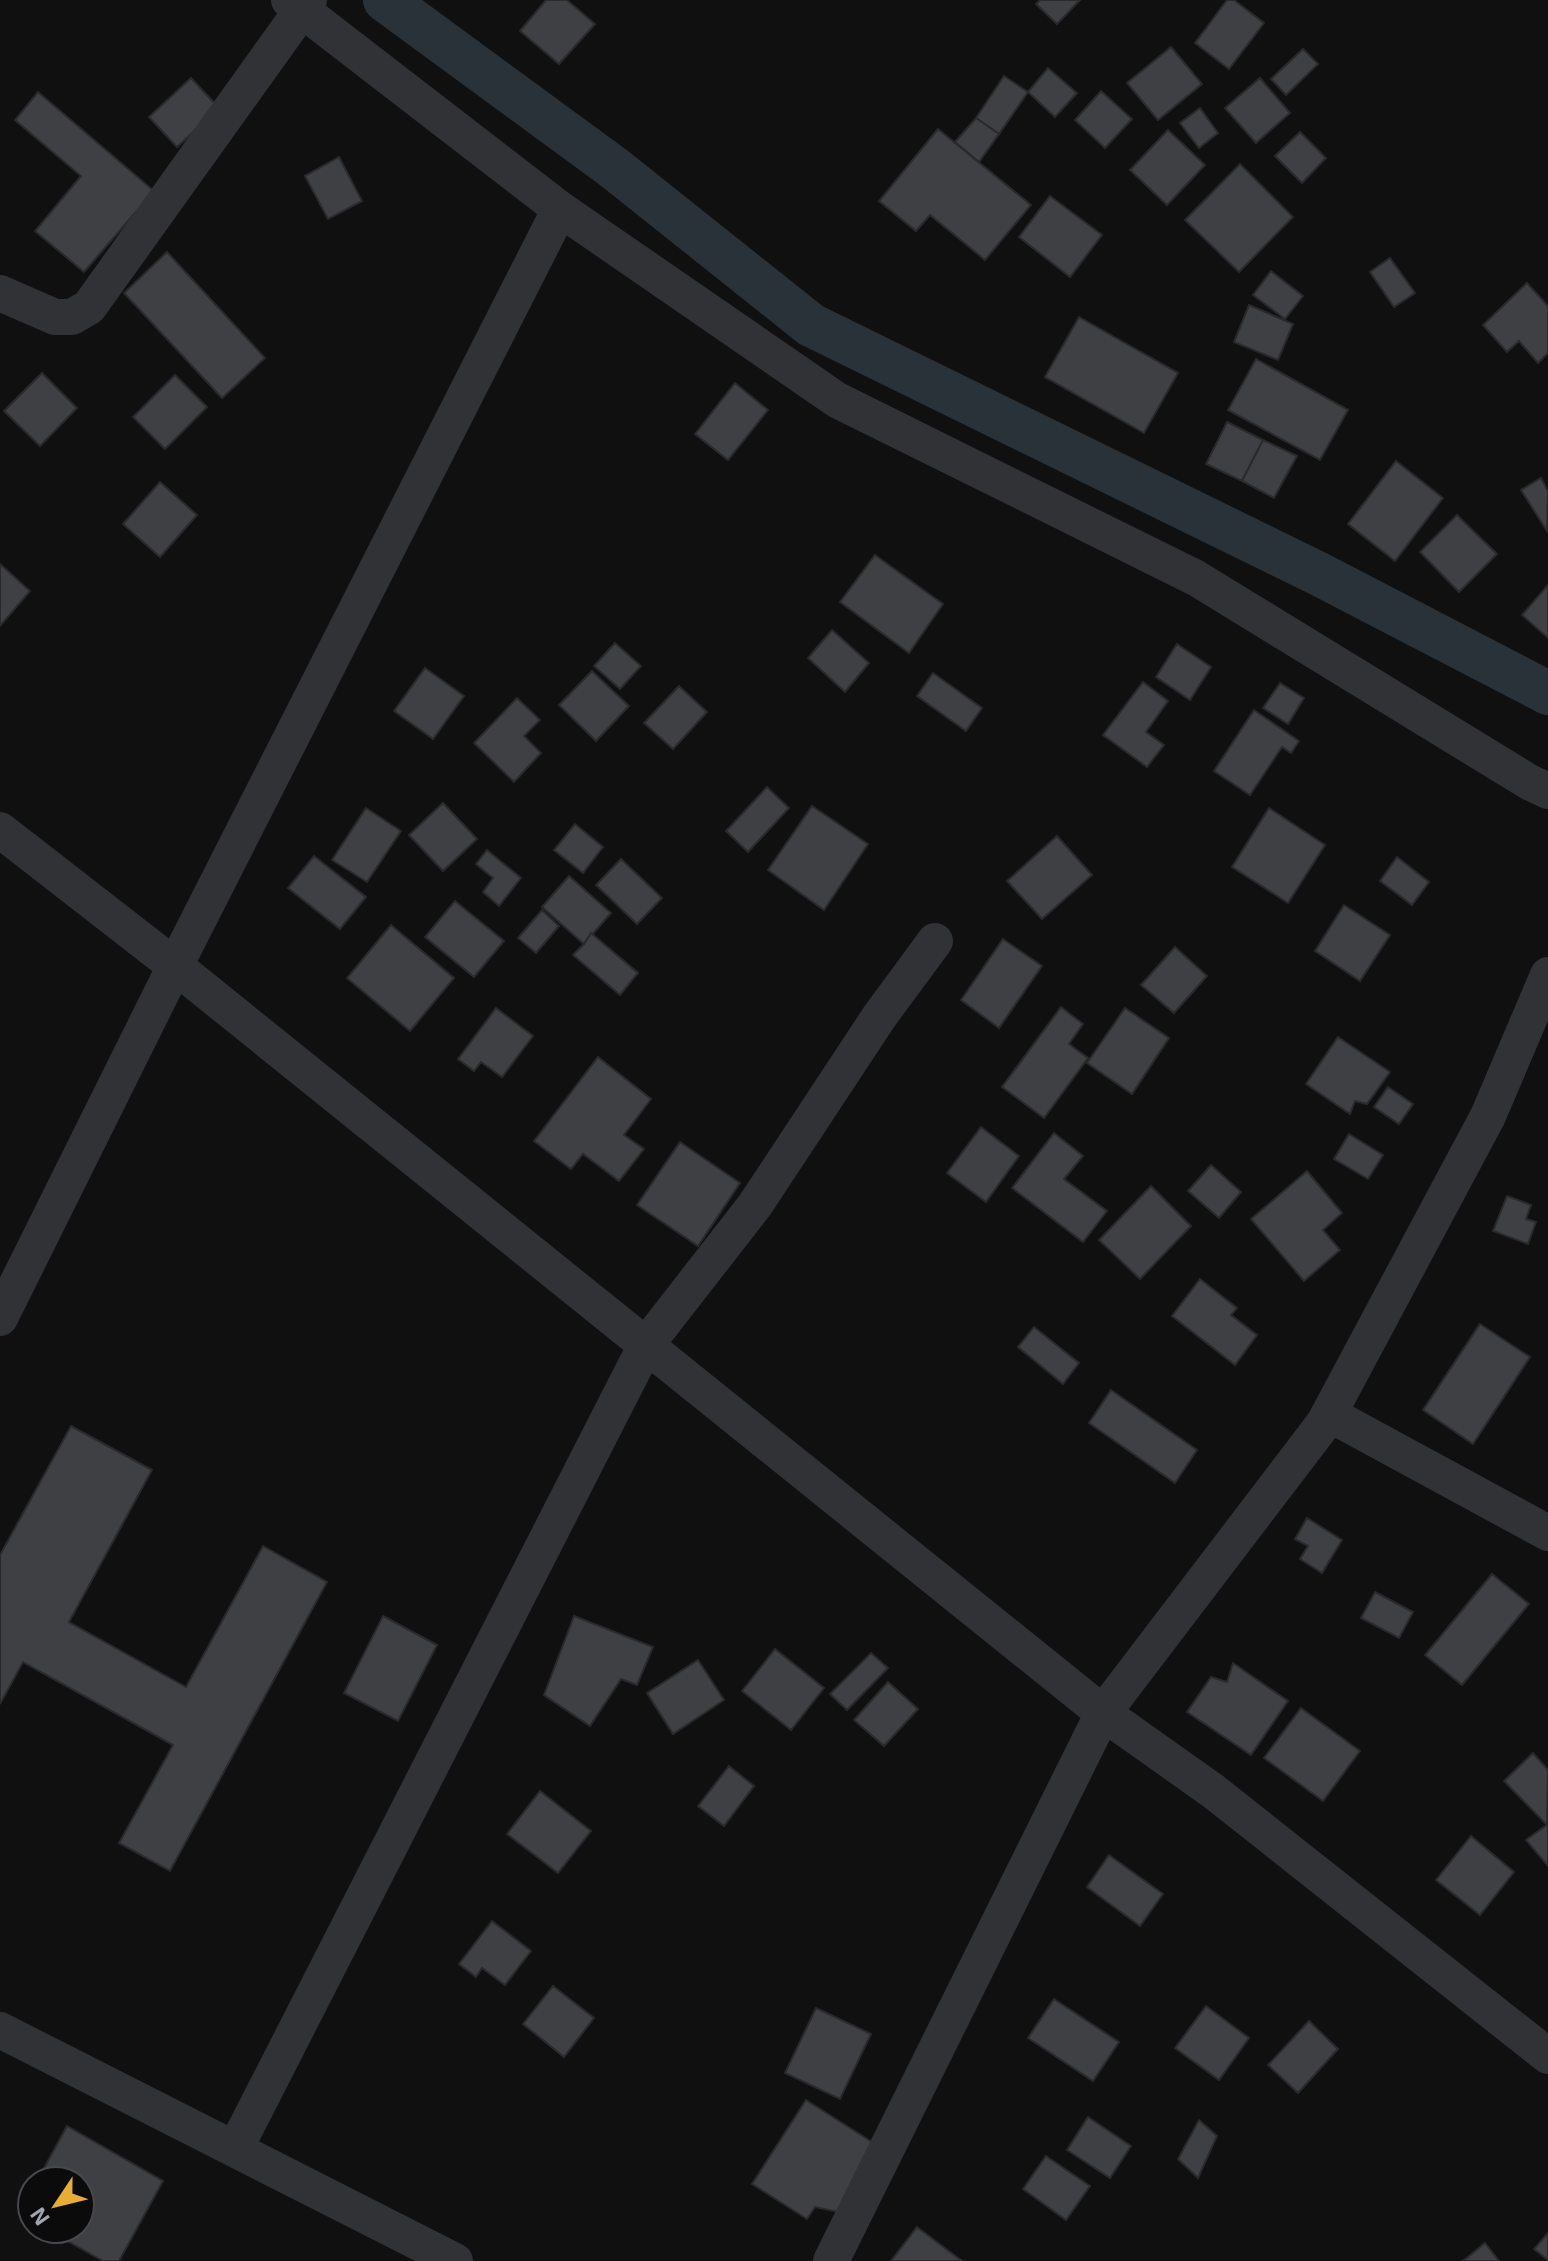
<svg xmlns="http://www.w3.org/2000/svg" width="1548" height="2261" font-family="'Exo 2',sans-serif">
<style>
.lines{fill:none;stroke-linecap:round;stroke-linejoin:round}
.canal{stroke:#2a3239;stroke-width:44}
.building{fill:#3f4044;stroke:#2a2a2d;stroke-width:2}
.street{stroke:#313236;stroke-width:36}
</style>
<rect width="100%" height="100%" fill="#101011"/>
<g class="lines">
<!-- canal -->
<path class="canal" d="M385,0l229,168 197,157 508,249 229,119"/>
</g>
<!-- building -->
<g class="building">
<path d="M546,0h21l28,24 -36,40 -39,-33z"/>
<path d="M1040,0h40l-23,24 -21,-20z"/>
<path d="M1227,0h7l30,23 -35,46 -34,-26z"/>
<path d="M1171,47l31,37 -44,36 -31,-37z"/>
<path d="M1303,49l15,15 -32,31 -15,-16z"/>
<path d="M1048,68l29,25 -22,24 -27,-25z"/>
<path d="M1004,76l24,16 -29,42 -23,-16z"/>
<path d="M191,78l28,30 -42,39 -28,-30z"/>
<path d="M1260,78l30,35 -34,30 -31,-35z"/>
<path d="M1101,91l31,28 -27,29 -30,-28z"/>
<path d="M38,92l116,99 -70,81 -49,-41 46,-55 -66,-56z"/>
<path d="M1200,108l18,25 -19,15 -19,-25z"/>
<path d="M976,118l23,16 -20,28 -24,-20z"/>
<path d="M938,129l93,76 -46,55 -55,-45 -14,16 -37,-30z"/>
<path d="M1168,130l37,35 -38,40 -37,-35z"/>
<path d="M1300,132l26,26 -24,25 -27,-27z"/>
<path d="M339,157l23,44 -34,18 -23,-43z"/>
<path d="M1240,164l53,53 -54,55 -54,-52z"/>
<path d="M1050,196l52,39 -32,42 -51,-40z"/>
<path d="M167,252l98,106 -43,40 -98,-105z"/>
<path d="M1390,258l25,35 -21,14 -24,-35z"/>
<path d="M1271,271l32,25 -18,23 -32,-24z"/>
<path d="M1527,283l21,23v47l-10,10 -19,-22 -12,11 -24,-27z"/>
<path d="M1249,305l44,19 -15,36 -44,-18z"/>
<path d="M1079,317l99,56 -34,60 -99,-56z"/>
<path d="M1256,359l92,51 -28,50 -92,-50z"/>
<path d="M42,373l35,35 -37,38 -36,-35z"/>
<path d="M175,375l32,32 -42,42 -32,-32z"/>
<path d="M735,383l33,27 -40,50 -33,-26z"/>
<path d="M1227,422l36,18 -21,41 -36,-17z"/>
<path d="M1263,440l34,16 -23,42 -32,-17z"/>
<path d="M1396,461l47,37 -48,63 -47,-37z"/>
<path d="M1541,478l7,13 -1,40 -26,-41z"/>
<path d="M160,482l37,33 -37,42 -37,-33z"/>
<path d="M1457,515l40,39 -38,38 -39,-40z"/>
<path d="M875,555l68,49 -34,49 -69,-51z"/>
<path d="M0,564l30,27 -30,35z"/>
<path d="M1548,585v53l-26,-23z"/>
<path d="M832,630l37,33 -24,29 -37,-34z"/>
<path d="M615,643l26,23 -21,23 -26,-23z"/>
<path d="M1177,644l34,23 -21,33 -34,-23z"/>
<path d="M425,668l39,28 -31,43 -39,-28z"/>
<path d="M592,671l37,35 -33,35 -37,-36z"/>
<path d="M933,673l49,35 -16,23 -49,-35z"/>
<path d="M1143,682l25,19 -22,31 18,13 -17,22 -44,-32z"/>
<path d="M1280,683l24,15 -16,26 -25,-16z"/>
<path d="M679,686l28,26 -34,37 -29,-26z"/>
<path d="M517,698l23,22 -16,16 17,17 -27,29 -40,-39z"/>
<path d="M1254,710l45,31 -8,12 -9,-6 -32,48 -36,-24z"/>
<path d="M767,787l22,21 -41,44 -22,-21z"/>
<path d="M443,803l34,36 -34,32 -34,-36z"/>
<path d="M812,806l56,38 -44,66 -56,-40z"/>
<path d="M366,808l35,23 -34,51 -35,-22z"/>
<path d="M1269,808l56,37 -37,58 -56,-36z"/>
<path d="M575,824l28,23 -20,26 -29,-23z"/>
<path d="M1057,836l35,39 -50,44 -35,-38z"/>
<path d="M487,850l34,28 -22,28 -16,-14 10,-14 -17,-14z"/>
<path d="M314,856l52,41 -26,32 -52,-41z"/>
<path d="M1397,857l32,25 -17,23 -32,-24z"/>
<path d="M621,859l41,39 -25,26 -41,-39z"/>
<path d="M569,876l42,37 -27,31 -42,-37z"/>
<path d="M455,901l49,40 -30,36 -49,-40z"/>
<path d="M1344,905l46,30 -30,46 -45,-30z"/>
<path d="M542,910l17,16 -23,27 -18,-15z"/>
<path d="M391,925l63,53 -44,53 -63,-53z"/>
<path d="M591,933l47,40 -18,22 -47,-40 11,-11z"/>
<path d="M1003,939l39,27 -43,62 -38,-28z"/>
<path d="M1175,947l32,29 -33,37 -33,-28z"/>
<path d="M1061,1007l22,17 -14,20 19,14 -44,60 -42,-31z"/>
<path d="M496,1008l37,28 -31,41 -21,-15 -7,9 -16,-12z"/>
<path d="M1125,1008l44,30 -37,56 -45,-31z"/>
<path d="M1338,1037l52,35 -23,32 -12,-3 -5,13 -44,-30z"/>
<path d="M598,1057l53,42 -27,36 20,14 -25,32 -36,-27 -12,15 -37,-28z"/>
<path d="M1388,1087l25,17 -14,20 -25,-17z"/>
<path d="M981,1127l38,29 -33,46 -39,-29z"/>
<path d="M1054,1133l29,23 -19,23 43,32 -24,31 -71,-54z"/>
<path d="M1349,1134l34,21 -15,24 -34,-20z"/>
<path d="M680,1142l60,41 -42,63 -61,-41z"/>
<path d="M1211,1165l30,27 -22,26 -31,-27z"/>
<path d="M1307,1171l35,42 -19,17 17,20 -36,31 -53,-62z"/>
<path d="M1151,1186l40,40 -51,53 -41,-39z"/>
<path d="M1507,1196l24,9 -5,14 10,3 -8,22 -35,-13z"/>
<path d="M1200,1279l37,29 -6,7 26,20 -22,30 -63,-49z"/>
<path d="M1480,1324l50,33 -57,87 -50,-34z"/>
<path d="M1034,1327l45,36 -16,21 -45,-37z"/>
<path d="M1111,1390l86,60 -22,33 -86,-60z"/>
<path d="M71,1426l81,44 -83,152 117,65 77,-141 64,36 -157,289 -51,-28 54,-98 -150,-83 -23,42v-149z"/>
<path d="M1307,1518l35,22 -20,33 -22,-14 8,-13 -13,-7z"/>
<path d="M1492,1574l37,30 -67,81 -37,-30z"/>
<path d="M1375,1592l38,20 -14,26 -38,-20z"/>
<path d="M383,1616l54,29 -39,76 -54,-28z"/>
<path d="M574,1616l79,31 -16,38 -16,-6 -31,47 -46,-31z"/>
<path d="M775,1649l49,39 -33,42 -49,-39z"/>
<path d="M871,1653l17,15 -41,42 -17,-16z"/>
<path d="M698,1660l26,40 -51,34 -26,-41z"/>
<path d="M1233,1663l55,38 -37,54 -64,-43 24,-35 16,5z"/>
<path d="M888,1682l30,27 -34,37 -30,-26z"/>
<path d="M1301,1708l59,43 -37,50 -59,-43z"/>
<path d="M1533,1753l15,17 -1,55 -43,-44z"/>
<path d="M729,1766l25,20 -30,40 -26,-20z"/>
<path d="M540,1791l51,40 -33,42 -51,-39z"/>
<path d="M1548,1824v42l-22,-26z"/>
<path d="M1471,1836l43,36 -34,43 -44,-35z"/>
<path d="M1109,1855l54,39 -23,32 -53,-39z"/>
<path d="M492,1921l39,30 -26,34 -23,-17 -6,9 -17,-13z"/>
<path d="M553,1986l41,32 -30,39 -41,-33z"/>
<path d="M1054,1999l65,43 -26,39 -65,-43z"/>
<path d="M1206,2006l43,32 -30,42 -44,-32z"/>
<path d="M816,2008l55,26 -31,65 -55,-26z"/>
<path d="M1309,2021l29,28 -40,44 -30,-28z"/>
<path d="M806,2100l74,47 -42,65 -23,-5 -8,12 -55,-35z"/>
<path d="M1088,2117l43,29 -21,32 -43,-28z"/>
<path d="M1199,2120l18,16 -19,42 -20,-19z"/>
<path d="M67,2126l96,55 -44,80h-16l-57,-32h34v-48h-43z"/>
<path d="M1046,2156l44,30 -24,34 -43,-31z"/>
<path d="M32,2190v31l-13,-7z"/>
<path d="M917,2227l45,34h-71z"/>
<path d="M1548,2233v27l-14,-11z"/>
<path d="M1485,2243l14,18h-36z"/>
</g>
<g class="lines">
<!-- street -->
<g class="street">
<path d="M289,0l271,209 277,191 359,178 333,204 19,9"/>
<path d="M0,293l55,24h17l17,-10 220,-307"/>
<path d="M0,830l175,136 928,747 110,78 335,265"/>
<path d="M0,1318l175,-352 385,-757"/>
<path d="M1329,1414l219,119"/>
<path d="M0,2030l455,231"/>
<path d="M235,2149l411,-804 109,-140 124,-188 56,-76"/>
<path d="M831,2261l272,-548 221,-290 164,-307 60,-141"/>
</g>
</g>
<!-- north arrow -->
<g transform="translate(56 2205) rotate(235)"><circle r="38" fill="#0b0b0c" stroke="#47494e" stroke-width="2"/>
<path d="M0-6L14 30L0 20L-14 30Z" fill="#e8ae31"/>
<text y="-12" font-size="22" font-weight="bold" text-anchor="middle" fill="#a2a6b2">N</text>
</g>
</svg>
